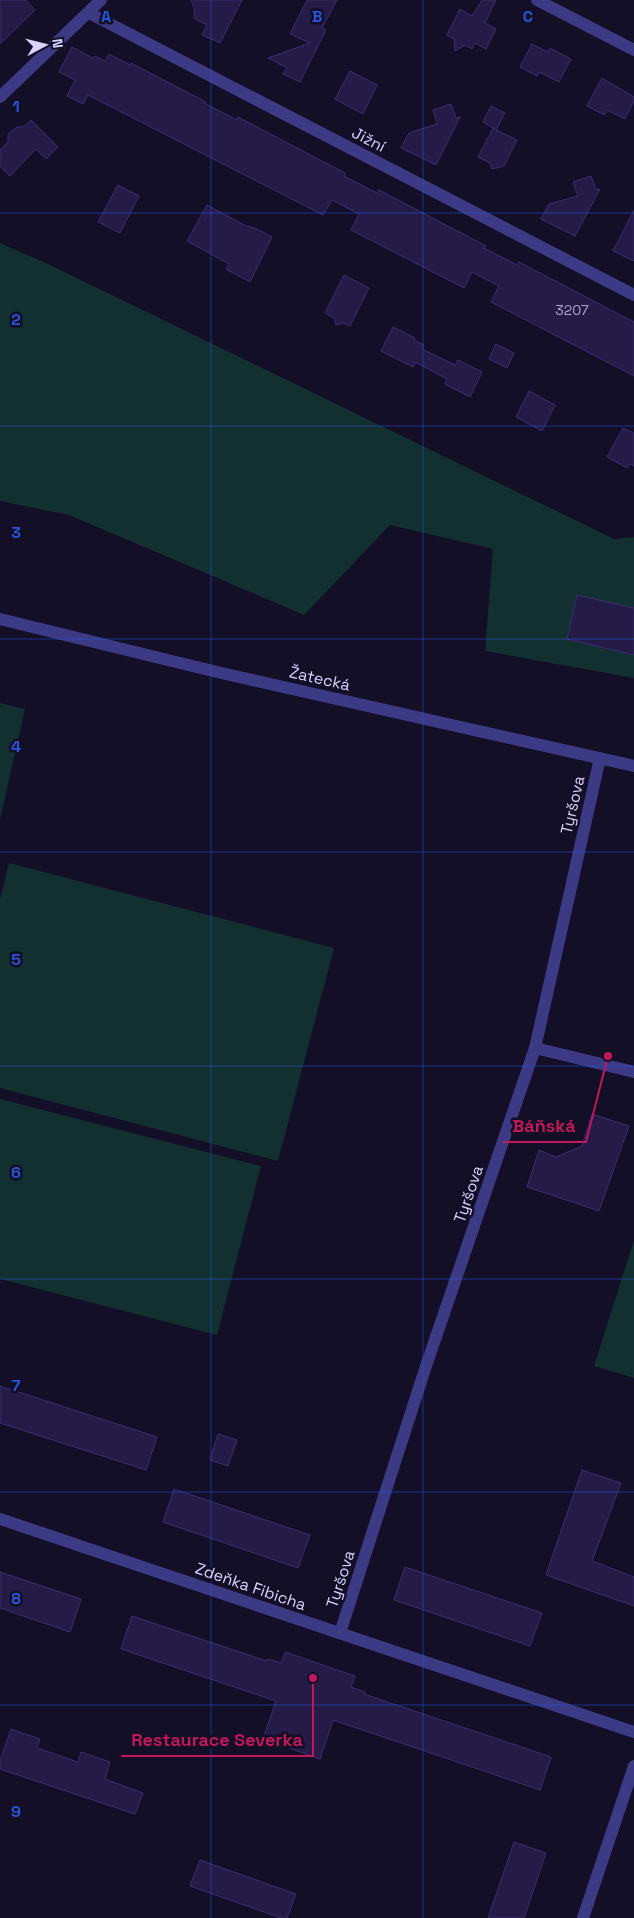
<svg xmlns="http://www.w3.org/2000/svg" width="634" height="1918" font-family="'Space Grotesk',sans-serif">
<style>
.green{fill:#12302f}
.building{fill:#241b47;stroke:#3b2d73}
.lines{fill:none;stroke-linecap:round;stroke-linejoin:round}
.minor{stroke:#3d3a85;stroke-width:12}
.tertiary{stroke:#3d3a85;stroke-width:12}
.grid{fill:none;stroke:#2655da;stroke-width:1;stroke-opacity:0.55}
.labels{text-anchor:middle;stroke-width:5;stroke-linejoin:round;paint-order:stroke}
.number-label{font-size:14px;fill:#aca6d1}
.street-label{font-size:16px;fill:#d9d4ff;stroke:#130f26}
.grid-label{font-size:16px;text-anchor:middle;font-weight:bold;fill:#2655da;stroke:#130f26;stroke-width:5;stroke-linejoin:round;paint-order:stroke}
.leader{fill:none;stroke:#c2185b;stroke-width:2}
.callout-dot{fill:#c2185b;stroke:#130f26;stroke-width:2}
.callout-label{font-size:18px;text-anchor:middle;font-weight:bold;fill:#c2185b;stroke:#130f26;stroke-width:5;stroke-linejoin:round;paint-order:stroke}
</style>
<rect width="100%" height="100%" fill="#130f26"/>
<!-- green -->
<g class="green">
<path d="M0,243l50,22 564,274 20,-2v141l-149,-27 8,-102 -103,-24 -86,90 -235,-100 -69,-14z"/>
<path d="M0,703l25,6 -25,110z"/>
<path d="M9,863l325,85 -56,213 -278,-73v-189z"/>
<path d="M0,1099l261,67 -44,169 -217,-56z"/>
<path d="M634,1240v138l-40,-12z"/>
</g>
<!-- building -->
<g class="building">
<path d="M0,0h26l9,10 -35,34z"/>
<path d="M191,0h51l-22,43 -18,-8 5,-10 -12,-6 -1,-6 1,-3z"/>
<path d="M307,0h30l-15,28 4,2 -26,52 -17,-8 4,-6 -19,-10 42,-15 -20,-9z"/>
<path d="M482,0h14l-11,23 11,6 -10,20 -11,-6 -3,6 -7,-4 -10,6 -1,-12 -7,-4 13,-26 12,7z"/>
<path d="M532,44l16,8 2,-4 21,11 -12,23 -20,-10 -2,4 -17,-9z"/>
<path d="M72,47l21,11 2,-2 10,5 4,-7 21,11 1,-2 75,39v2l31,16 1,-3 107,56 -1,3 33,17 2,-3 107,56 -2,2 33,17 2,-3 115,60v54l-143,-74 8,-16 -27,-14 -8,16 -113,-58 8,-16 -27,-14 -9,15 -235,-120 -5,9 -16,-8 8,-16 -16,-8z"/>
<path d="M350,71l27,14 -14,29 -28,-15z"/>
<path d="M602,78l32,19v4l-9,18 -18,-9 -3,5 -17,-9z"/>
<path d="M451,104l5,14 4,-1 -24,48 -35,-17 8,-15 28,-9 -4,-14z"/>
<path d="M491,106l14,7 -9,17 21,10 -13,26 -12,3 -2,-6 -12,-6 15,-29 2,1 -12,-7z"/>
<path d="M31,120l27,27 -12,12 -10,-10 -26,27 -10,-10v-16l8,-8v-8l9,-7h6z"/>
<path d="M591,176l5,14 4,-1 -25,47 -34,-17 8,-15 29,-8 -5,-14z"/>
<path d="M118,185l21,11 -19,37 -22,-11z"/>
<path d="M207,205l39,21 9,2 17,9 -22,45 -24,-13 3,-5 -42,-23z"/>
<path d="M634,210v51l-21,-10z"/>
<path d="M344,275l25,13 -19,38 -7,-3 -7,2 -2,-7 -9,-5z"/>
<path d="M393,327l22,11 -1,2 10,5 -2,4 33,16 3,-5 24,12 -12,25 -25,-13 2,-5 -32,-17 -2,5 -32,-16z"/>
<path d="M496,344l18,9 -7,15 -18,-9z"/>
<path d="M529,391l26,14 -13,26 -26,-14z"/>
<path d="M623,428l11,5v33l-5,-2 -2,4 -20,-11z"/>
<path d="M577,595l57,13v47l-67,-16z"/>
<path d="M592,1114l37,12 -30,85 -72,-24 12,-37 17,7 26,-11z"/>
<path d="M0,1386l157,51 -11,33 -146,-47z"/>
<path d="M218,1434l19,6 -9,26 -18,-6z"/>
<path d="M582,1470l39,13 -29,78 42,16v29l-88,-31z"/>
<path d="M174,1489l136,46 -12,33 -135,-46z"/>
<path d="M405,1567l137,46 -12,33 -136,-46z"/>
<path d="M0,1572l81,27 -11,33 -70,-24z"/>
<path d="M132,1616l135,45 1,-2 13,4 4,-11 70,24 -4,11 14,5 -1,2 187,63 -11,33 -207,-70 -13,39 -57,-20 13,-38 -155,-52z"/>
<path d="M11,1729l29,10 -3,9 41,14 3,-10 29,10 -5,17 38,14 -8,21 -135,-45v-8z"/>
<path d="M514,1842l32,11 -22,65h-36z"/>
<path d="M200,1860l96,34 -9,24h-6l-91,-32z"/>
</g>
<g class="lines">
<!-- minor -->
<g class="minor">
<path d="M537,0l97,50"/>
<path d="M89,13l545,282"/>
<path d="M0,97l101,-97"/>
<path d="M535,1048l99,24"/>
<path d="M0,1519l634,213"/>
<path d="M340,1633l86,-267 109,-318 65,-290"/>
<path d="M583,1918l51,-152"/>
</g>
<!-- tertiary -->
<path class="tertiary" d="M0,619l217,53 417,94"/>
</g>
<!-- grid -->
<path class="grid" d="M211,0v1918M423,0v1918M0,213h634M0,426h634M0,639h634M0,852h634M0,1066h634M0,1279h634M0,1492h634M0,1705h634"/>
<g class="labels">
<!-- number labels -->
<g class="number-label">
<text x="572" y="315">3207</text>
</g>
<!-- street labels -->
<g class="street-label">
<text transform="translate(369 139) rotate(27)" y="6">Jižní</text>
<text transform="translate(320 678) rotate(13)" y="6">Žatecká</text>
<text transform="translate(572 805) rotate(-77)" y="6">Tyršova</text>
<text transform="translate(468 1194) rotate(-71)" y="6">Tyršova</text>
<text transform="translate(340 1579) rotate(-72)" y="6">Tyršova</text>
<text transform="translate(251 1586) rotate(19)" y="6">Zdeňka Fibicha</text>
</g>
</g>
<g class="grid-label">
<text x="106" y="22">A</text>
<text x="317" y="22">B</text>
<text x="528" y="22">C</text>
<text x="16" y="112">1</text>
<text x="16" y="325">2</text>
<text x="16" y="538">3</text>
<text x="16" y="752">4</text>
<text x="16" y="965">5</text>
<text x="16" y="1178">6</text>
<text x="16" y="1391">7</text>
<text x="16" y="1604">8</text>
<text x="16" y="1817">9</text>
</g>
<!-- callouts -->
<path class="leader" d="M608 1056L586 1142H503M313 1678L313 1756H121"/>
<g class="callout-dot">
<circle cx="608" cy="1056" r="5"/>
<circle cx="313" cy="1678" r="5"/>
</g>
<g class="callout-label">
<text x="544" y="1132">Báňská</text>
<text x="217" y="1746">Restaurace Severka</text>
</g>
<!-- north arrow -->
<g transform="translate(45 45) rotate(83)" stroke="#130f26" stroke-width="4" paint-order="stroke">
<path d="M0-4L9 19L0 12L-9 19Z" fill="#d9d4ff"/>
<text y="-8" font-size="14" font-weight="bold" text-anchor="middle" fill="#d9d4ff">N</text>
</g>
</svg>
